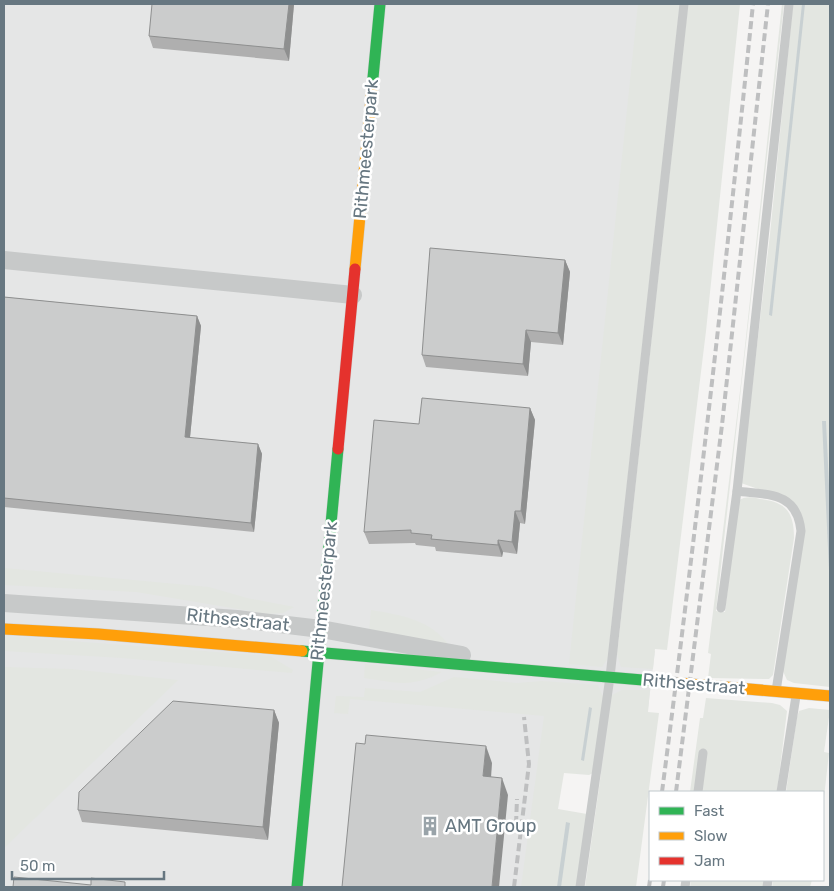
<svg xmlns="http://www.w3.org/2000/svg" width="834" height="891" font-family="Rubik,sans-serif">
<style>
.built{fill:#e5e6e6}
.green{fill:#e3e6e1}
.water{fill:#c8d0d2}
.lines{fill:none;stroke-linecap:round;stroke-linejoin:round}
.fast-casing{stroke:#d0d1d1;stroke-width:12}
.slow-casing{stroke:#d0d1d1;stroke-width:12}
.jam-casing{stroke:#d0d1d1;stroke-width:12}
.lane{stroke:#c7c9c9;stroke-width:9}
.street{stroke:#c7c9c9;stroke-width:18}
.fast{stroke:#30b455;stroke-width:11}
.slow{stroke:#ff9f0a;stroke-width:11}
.jam{stroke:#e5322d;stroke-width:11}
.rail{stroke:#bebfc0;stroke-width:4;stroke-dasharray:8 4;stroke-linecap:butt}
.wall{fill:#afafaf}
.shaded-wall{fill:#8e8f8f}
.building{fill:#cbcccc;stroke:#8e8f8f}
.labels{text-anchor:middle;stroke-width:5;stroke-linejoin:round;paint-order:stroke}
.street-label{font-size:18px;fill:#677781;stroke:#fff}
.poi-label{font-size:18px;fill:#677781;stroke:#fff;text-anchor:start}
</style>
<rect width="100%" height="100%" fill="#f5f4f3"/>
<!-- built -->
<path class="built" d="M4,4h675l-71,638 47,9 -7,58 -45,65 -43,-7 -6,44 20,76h-570z"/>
<!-- green -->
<g class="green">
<path d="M638,4h42l-72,654 -6,9 -33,-3z"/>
<path d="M688,4h52l-34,327 -39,319 -12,-1 -2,20 -32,-2 -4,-13z"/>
<path d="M782,4h2l-68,607 9,1 13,-111c7,-5 14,-4 22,-2 26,3 34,13 34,39l-21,137 -4,4 -61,-1 3,-24 -3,-1 33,-270z"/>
<path d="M793,4h37v683l-36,-4 -7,-3 -5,-11 17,-156 -38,-23 -20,-7 29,-249z"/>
<path d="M4,568l205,19 38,11 47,9 -11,6 -15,1 -132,-22 -132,-7z"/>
<path d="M371,610c29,5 58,9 77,34l-79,-13z"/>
<path d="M4,636l266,20 23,14 -1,3 -170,-15 -118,-7z"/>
<path d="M365,664l77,8c-31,16 -44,11 -78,6z"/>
<path d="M4,667l67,2 107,11 -174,168z"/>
<path d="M454,677l63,6 25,-2 56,4 6,14 -11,74 -4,2 -25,-2 -6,36 29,5 -11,73h-55l23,-171 -194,-17 -2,15 -14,-1 2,-17 28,1 1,-9 55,4z"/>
<path d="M622,690h28l-2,22 11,1 -23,174h-51l27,-192z"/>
<path d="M706,698l66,5 8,2 7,6 -10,81h-75l5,-41 -7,-2 -6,43h-4l10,-74h3z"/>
<path d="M809,708l21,2 -6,42 5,1 -6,53v-14h-37l11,-75 2,-6z"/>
<path d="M691,880h73l-1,7h-73z"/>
<path d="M773,880h39l-2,7h-38z"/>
</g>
<!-- water -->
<g class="water">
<path d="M802,4h3l-33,312 -3,-1z"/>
<path d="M822,421h4l4,86v84z"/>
<path d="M589,707l3,1 -8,53 -3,-1z"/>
<path d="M566,822l4,1 -9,64h-4z"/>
</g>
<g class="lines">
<defs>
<g id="fast">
<path d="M372,88l8,-84"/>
<path d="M302,651l364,31"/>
<path d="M297,887l41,-438"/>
</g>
<g id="slow">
<path d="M355,269l17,-181"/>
<path d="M4,629l94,5 204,17"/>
<path d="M666,682l164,14"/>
</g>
<path id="jam" d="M338,449l17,-180"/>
</defs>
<!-- fast casing -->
<use href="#fast" class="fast-casing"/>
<!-- slow casing -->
<use href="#slow" class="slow-casing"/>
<!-- jam casing -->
<use href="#jam" class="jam-casing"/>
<!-- lane -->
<g class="lane">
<path d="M737,491c30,4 60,0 64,40l-25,160"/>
<path d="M721,608l16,-117 52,-487"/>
<path d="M698,792l5,-39"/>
<path d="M781,792l15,-96"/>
<path d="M580,887l30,-210 74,-673"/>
<path d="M685,887l1,-7"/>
<path d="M767,887l1,-7"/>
</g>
<!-- street -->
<g class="street">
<path d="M4,260l349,35"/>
<path d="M4,603l233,16 84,10 141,26"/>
</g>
<!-- fast -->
<use href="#fast" class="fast"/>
<!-- slow -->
<use href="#slow" class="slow"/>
<!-- jam -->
<use href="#jam" class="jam"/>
<!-- rail -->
<g class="rail">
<path d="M662,792c34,-262 64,-525 91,-788"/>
<path d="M676,792l46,-367 46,-421"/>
<path d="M516,824l1,-25"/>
<path d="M514,887l15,-123 -5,-47"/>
<path d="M649,887l1,-7"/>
<path d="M663,887l1,-7"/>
</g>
</g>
<!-- wall -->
<g class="wall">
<path d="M294,4l-5,57 -136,-13 -4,-12z"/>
<path d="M565,260l5,12 -7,73 -32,-3 -3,34 -102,-9 -4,-12z"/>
<path d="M4,297l193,19 4,10 -11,112 68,6 4,10 -8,78 -250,-25z"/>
<path d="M530,408l5,12 -10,104 -5,-1 -3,31 -14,-2 -1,5 -66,-6 -1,-4 -19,-2 -1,-2 -46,1 -5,-12 55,-108z"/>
<path d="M274,710l5,13 -11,117 -186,-18 -4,-12z"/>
</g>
<!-- shaded-wall -->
<g class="shaded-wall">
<path d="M289,4h5l-5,57 -5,-12z"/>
<path d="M565,260l5,12 -7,73 -5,-12z"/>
<path d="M197,316l4,10 -12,121 -4,-10z"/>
<path d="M526,330l5,12 -3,34 -5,-12z"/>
<path d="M530,408l5,12 -10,104 -4,-13z"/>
<path d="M258,444l4,10 -8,78 -3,-9z"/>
<path d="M515,511l5,12 -3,31 -5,-12z"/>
<path d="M498,540l5,12 -1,5 -4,-12z"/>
<path d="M274,710l5,13 -11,117 -5,-13z"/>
<path d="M486,746l6,17 -2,30 -7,-17z"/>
<path d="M502,778l6,17 -9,92h-7z"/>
</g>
<!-- building -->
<g class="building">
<path d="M152,4h137l-5,45 -135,-13z"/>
<path d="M430,248l135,12 -7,73 -32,-3 -3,34 -101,-9z"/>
<path d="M4,297l193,19 -12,121 73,7 -7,79 -247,-25z"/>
<path d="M422,398l108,10 -9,103h-6l-3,31 -14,-2v5l-67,-6 1,-4 -21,-2v-3l-47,2 10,-112 45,4z"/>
<path d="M173,701l101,9 -11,117 -185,-17 1,-18z"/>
<path d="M366,735l120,11 -3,30 19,2 -10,109h-150l14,-144 9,1z"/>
<path d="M14,877l77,8v-7l34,4v5h-112z"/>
</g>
<!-- icons -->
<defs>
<symbol id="building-bare" viewBox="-9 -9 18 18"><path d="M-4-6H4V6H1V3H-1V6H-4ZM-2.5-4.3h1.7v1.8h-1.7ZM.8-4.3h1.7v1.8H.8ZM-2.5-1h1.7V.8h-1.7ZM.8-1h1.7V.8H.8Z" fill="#99a3a9" stroke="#fff" stroke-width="2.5" paint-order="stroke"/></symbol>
</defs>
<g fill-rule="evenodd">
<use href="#building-bare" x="416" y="812" width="28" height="28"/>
</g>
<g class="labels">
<!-- street labels -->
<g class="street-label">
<text transform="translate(366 149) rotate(-85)" y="6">Rithmeesterpark</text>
<text transform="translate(324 591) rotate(-84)" y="6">Rithmeesterpark</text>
<text transform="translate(238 620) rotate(6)" y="6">Rithsestraat</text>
<text transform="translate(694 684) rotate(5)" y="6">Rithsestraat</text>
</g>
<!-- poi labels -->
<g class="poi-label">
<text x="445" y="832">AMT Group</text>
</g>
</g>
<!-- border -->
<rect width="834" height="891" fill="none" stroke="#677781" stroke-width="10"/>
<!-- legend -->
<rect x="649" y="791" width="175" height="90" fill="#ffffff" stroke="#c2c9cd"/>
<rect x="659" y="807" width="25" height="8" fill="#30b455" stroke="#c2c9cd"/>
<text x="694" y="816" font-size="15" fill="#677781">Fast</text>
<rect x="659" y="832" width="25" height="8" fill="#ff9f0a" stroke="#c2c9cd"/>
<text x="694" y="841" font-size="15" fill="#677781">Slow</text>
<rect x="659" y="857" width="25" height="8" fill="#e5322d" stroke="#c2c9cd"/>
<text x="694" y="866" font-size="15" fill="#677781">Jam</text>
<!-- scale -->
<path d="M12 871v8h152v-8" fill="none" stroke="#677781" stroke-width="2.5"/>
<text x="20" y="871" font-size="15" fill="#677781" stroke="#ffffff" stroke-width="4" paint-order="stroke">50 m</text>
</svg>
